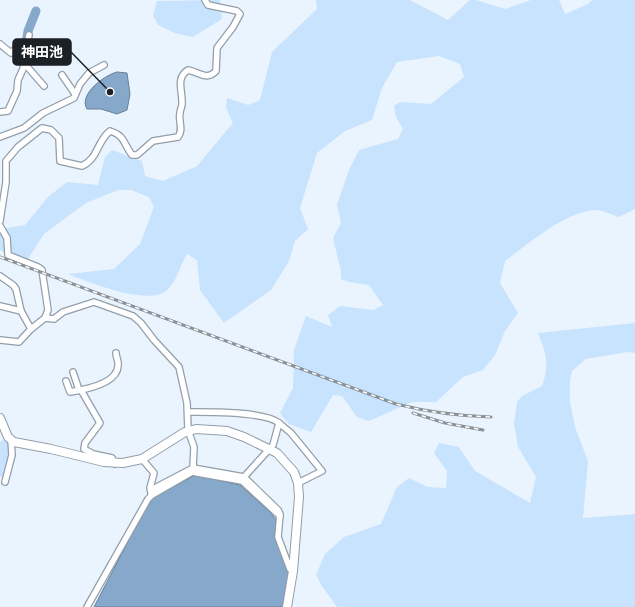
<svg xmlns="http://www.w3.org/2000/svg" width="635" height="607" font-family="'Fira Sans','Noto Sans JP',sans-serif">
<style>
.green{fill:#c7e3fe}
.water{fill:#86a8ca;stroke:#668098}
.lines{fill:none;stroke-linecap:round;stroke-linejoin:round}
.river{stroke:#86a8ca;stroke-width:9}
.minor-casing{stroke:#929ea9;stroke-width:8}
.secondary-casing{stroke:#929ea9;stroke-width:10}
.minor{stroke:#fff;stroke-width:5.5}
.secondary{stroke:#fff;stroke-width:8}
.rail-casing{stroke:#8a9198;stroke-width:3}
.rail{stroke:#fff;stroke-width:1.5;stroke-dasharray:4.5;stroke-linecap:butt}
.leader{fill:none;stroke:#1c2125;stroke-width:1.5}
.callout-dot{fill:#1c2125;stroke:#fff;stroke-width:1.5}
.callout{fill:#1c2125;stroke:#1c2125;stroke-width:1.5}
.callout-label{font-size:14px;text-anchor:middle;font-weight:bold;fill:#fff}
</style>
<rect width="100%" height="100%" fill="#eaf4fe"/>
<!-- green -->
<g class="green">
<path d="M220,0l2,19 -29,18 -18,-4 -17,-8 -5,-10 4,-14z"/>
<path d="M316,0h94l38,20 22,-20h6l29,9 26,-9h28l6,14 23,-10 4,-4h43v209l-16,8c-6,-2 -15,-6 -21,-7 -30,-1 -70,34 -93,51l-5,22 18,30 -13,18 -10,24 -12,15 -20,7 -27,25h-24l-43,19 -12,-4 -15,-21 -9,-1 -22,37 -22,-8 -9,-11 13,-25 1,-38 12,-34 26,11 -4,-12 12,-9 33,4 10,-5 -14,-20 -20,-3 -8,-3v-8l-8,-33 8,-15 -4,-18 12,-35 10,-20 39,-11 5,-10 -7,-12 -2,-11 6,-4 31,2 33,-27 -4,-13 -21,-8 -42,6 -15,26 -10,32 -27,11 -28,22 -17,55 8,21 -13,12 -6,20 -18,29 -47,33 -24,-33 -3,-30 -10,-6c-6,10 -10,26 -19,35 -18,19 -78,-7 -100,-15l46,-5 26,-25 14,-37 -5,-10 -18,-7h-13l-32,13 -42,31 -18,28 -26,-12v-21l25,-4 23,-28 19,-15 31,3 7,-28 7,-7 30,11 3,15 18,5 34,-15 36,-43 -7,-15 1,-10 21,7 12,-5 12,-48 45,-43z"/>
<path d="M635,323v30l-8,-1 -41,7 -14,12 -2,9v22l5,25 13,34 -5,57 52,-4v93h-298l-15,-21 -6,-11 9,-21 19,-17 37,-13 16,-37 12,-9 19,9 18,1 1,-17 -13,-18 5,-10 20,4 16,24 55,32 6,-26 -18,-30 -4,-24 3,-21 5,-6 20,-10c8,-22 4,-32 -4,-53z"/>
<path d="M7,438l4,18 -6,21h-5v-35z"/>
</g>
<!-- water -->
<g class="water">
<path d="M117,72l10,1 3,21 -3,16 -10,4 -16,-5h-14c-9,-15 18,-34 30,-37z"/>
<path d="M195,475l45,10 30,27 6,8 -1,18 14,35 -5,34h-190l56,-108z"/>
</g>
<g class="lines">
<!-- river -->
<path class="river" d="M26,44l2,-13 8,-20"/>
<defs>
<g id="minor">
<path d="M0,44l11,9 7,-7 9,7"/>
<path d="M24,63l20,23"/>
<path d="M62,75l13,19"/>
<path d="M0,112l8,-1 9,-20 1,-11 5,-11 6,-34"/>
<path d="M0,137l24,-9 19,-15 31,-15 6,-14 9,-11 15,-8"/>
<path d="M0,221l6,-39v-21l12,-14 24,-19 9,2 8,8 1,23 22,5c16,-7 15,-25 28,-35 16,5 13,13 22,24h5l16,-14 25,-4c6,-8 0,-15 2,-24 0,-3 2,-6 2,-9 1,-12 -7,-26 6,-34 11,2 19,11 28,1l1,-23 16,-21 7,-13 -3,-3 -29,-6 -3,-5"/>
<path d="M0,226l7,12 1,17 30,12 4,3 6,40 -3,8"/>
<path d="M0,276l13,9 3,4 5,22 10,18"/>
<path d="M0,306l21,5"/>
<path d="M0,340l19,2 12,-13 14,-11 9,1 9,-7 31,-10 39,14 8,7 13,17 25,27 8,36 1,27 6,17 -1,21 -42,22"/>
<path d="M73,372l6,18"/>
<path d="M66,381l4,11c13,-2 47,-8 48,-26 1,-4 -2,-9 -2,-13"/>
<path d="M81,390l19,33 -15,20 -1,6 9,5 19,4 3,6"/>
<path d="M188,412c20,0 76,-1 91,11"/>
<path d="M142,459l12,14 -4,15 1,5"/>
<path d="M193,468l51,9 34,33 2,4 -2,23 12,32 3,2"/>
<path d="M244,477l29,-32 6,-22 12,10 31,38 -24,12"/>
<path d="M5,482l7,-27 -1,-15"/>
<path d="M87,607l61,-108 4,-4 40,-23 50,9 38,35"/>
</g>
<path id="secondary" d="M0,418l8,19 6,5 37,7 53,13 19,1 19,-4 43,-27 11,-3 31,2 17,6 33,16 17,19 4,11 1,14 -6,74 -6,36"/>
</defs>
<!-- minor casing -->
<use href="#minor" class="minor-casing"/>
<!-- secondary casing -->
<use href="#secondary" class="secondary-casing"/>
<!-- minor -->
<use href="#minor" class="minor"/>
<!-- secondary -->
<use href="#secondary" class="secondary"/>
<defs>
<g id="rail">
<path d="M0,257l396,147c32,8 62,12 95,13"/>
<path d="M413,413l32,10 38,7"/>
</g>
</defs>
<!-- rail casing -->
<use href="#rail" class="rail-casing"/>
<!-- rail -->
<use href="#rail" class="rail"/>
</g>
<!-- callouts -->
<path class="leader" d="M110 92L71 52"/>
<circle class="callout-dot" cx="110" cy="92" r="4"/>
<rect class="callout" x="13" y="39" width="58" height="26" rx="4"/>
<g class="callout-label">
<text x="42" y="57">神田池</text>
</g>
</svg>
